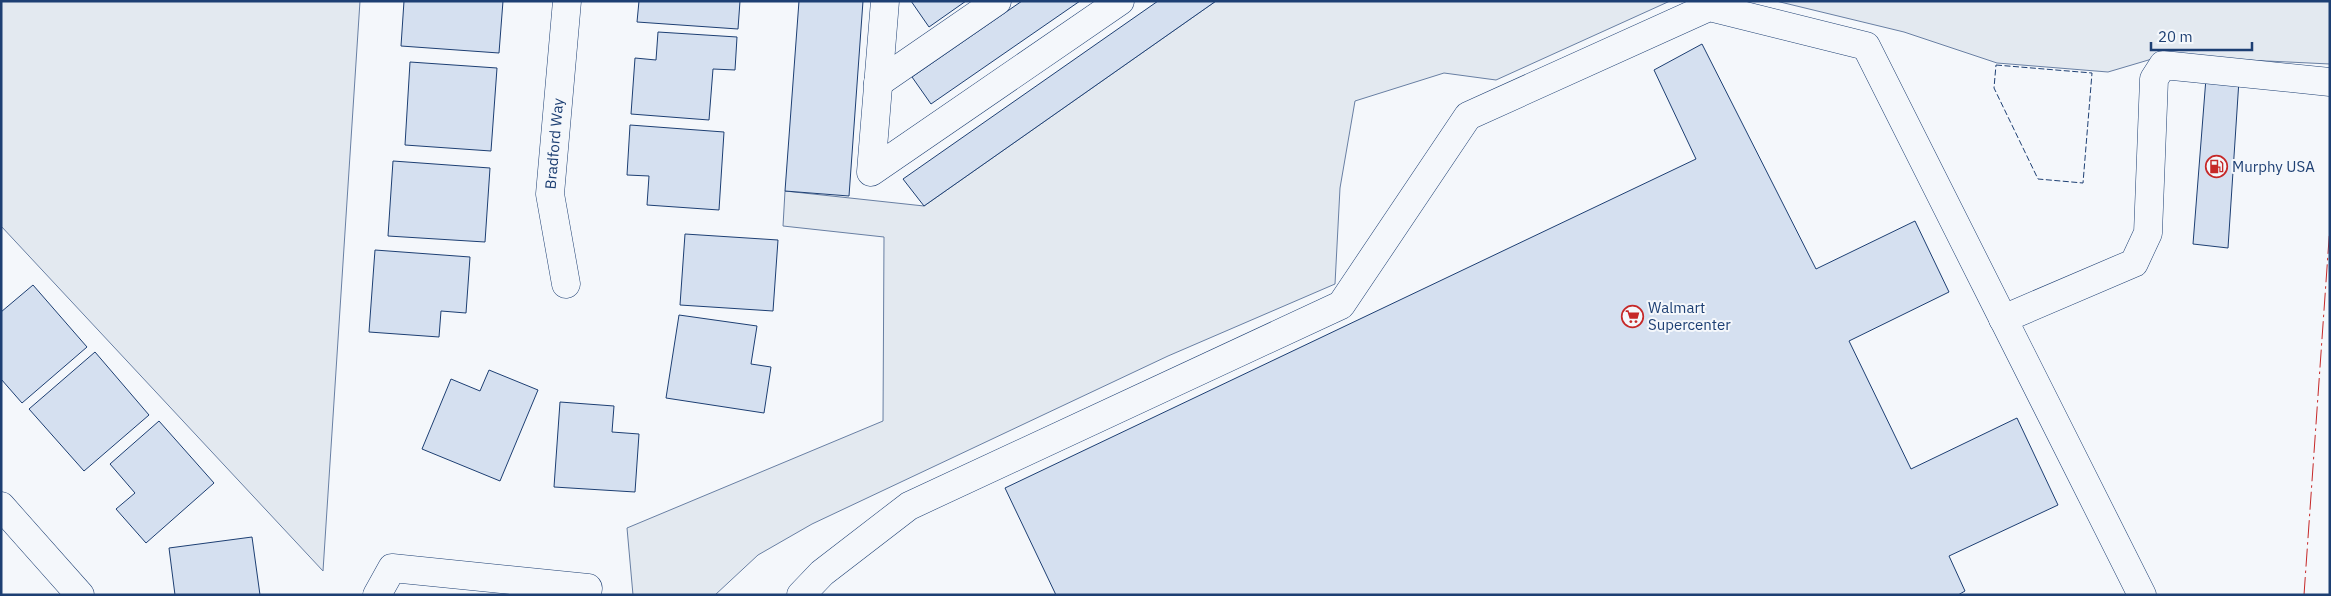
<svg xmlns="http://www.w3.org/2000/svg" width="2331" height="596" font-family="'IBM Plex Sans',sans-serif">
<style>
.green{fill:#e3e9f0;stroke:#687fa3}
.building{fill:#d5e0f0;stroke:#1d3f73}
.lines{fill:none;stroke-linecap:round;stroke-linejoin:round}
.minor-casing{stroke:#1d3f73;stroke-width:29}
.minor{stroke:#f4f7fb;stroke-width:28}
.fence{stroke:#1d3f73;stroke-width:1;stroke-dasharray:6 2.5;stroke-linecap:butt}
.power{stroke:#c62828;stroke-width:1;stroke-dasharray:18 4 2.5 4;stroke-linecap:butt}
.labels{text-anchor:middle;stroke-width:4;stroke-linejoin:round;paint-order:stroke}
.street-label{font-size:15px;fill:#1d3f73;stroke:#f4f7fb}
.poi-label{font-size:15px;fill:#1d3f73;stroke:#f4f7fb;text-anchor:start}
</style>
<rect width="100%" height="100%" fill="#f4f7fb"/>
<!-- green -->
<g class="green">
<path d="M1,1h359l-37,570 -322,-345z"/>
<path d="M1216,1h454l-174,79 -52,-7 -89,28 -15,87 -5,96 -167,72 -356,168 -54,31 -43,40h-82l-6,-67 256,-107 1,-184 -101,-11 2,-35 139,15z"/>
<path d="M1776,1h554v63l-168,-8 -54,16 -111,-9 -93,-31z"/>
</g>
<!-- building -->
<g class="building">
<path d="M404,1h99l-4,52 -98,-7z"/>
<path d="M639,1h101l-2,28 -101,-7z"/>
<path d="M799,1h64l-14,195 -64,-5z"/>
<path d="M911,1h55l-37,26z"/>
<path d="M1022,1h58l-149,103 -19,-27z"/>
<path d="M1158,1h58l-292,205 -21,-27z"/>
<path d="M658,32l79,5 -2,33 -22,-1 -4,51 -78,-6 4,-56 21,2z"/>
<path d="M1702,44l114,225 99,-48 34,71 -100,49 62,128 106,-51 41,87 -109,51 16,35 -7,4h-902l-51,-107 691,-329 -42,-89z"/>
<path d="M410,62l87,6 -6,83 -86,-6z"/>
<path d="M2206,78l33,2 -11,168 -35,-4z"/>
<path d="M630,125l94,7 -5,78 -72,-5 2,-29 -22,-1z"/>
<path d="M393,161l97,7 -5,74 -97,-6z"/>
<path d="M685,234l93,6 -5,71 -93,-6z"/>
<path d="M375,250l95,7 -4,56 -25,-2 -2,26 -70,-5z"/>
<path d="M33,285l54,62 -65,56 -21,-24v-67z"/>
<path d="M679,315l78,11 -6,38 20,3 -7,46 -98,-15z"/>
<path d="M95,352l54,63 -65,56 -55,-62z"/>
<path d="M489,370l49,20 -38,91 -78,-32 29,-70 29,12z"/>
<path d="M560,402l54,4 -2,26 27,2 -4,58 -81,-5z"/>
<path d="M159,421l55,62 -68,60 -30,-34 19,-16 -25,-29z"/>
<path d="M252,537l8,58h-85l-6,-47z"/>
</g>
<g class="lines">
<defs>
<g id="minor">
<path d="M885,1l-14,171 249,-171"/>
<path d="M878,83l119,-82"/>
<path id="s1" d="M566,284l-16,-90 17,-193"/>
<path d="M2003,319l131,-56 14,-30 6,-154 9,-14 167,17"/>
<path d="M1,506l79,89"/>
<path d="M377,595l15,-27 196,20 -1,7"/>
<path d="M801,595l21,-22 87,-67 432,-201 127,-189 241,-109 157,39 276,549"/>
</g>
</defs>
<!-- minor casing -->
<use href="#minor" class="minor-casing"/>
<!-- minor -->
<use href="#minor" class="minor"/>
<!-- fence -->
<path class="fence" d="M1996,65l96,8 -9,110 -45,-4 -44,-91z"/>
<!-- power -->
<path class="power" d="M2304,595l26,-370"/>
</g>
<!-- icons -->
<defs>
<symbol id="fuel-ring" viewBox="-11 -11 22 22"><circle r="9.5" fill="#f4f7fb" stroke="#c62828" stroke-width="1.5"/><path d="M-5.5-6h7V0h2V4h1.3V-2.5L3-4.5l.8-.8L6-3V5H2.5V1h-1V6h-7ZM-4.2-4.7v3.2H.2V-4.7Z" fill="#c62828"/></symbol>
<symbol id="supermarket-ring" viewBox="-11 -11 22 22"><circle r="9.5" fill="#f4f7fb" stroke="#c62828" stroke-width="1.5"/><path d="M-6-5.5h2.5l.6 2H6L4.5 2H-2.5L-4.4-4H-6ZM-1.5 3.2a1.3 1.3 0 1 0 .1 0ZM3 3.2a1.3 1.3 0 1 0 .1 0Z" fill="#c62828"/></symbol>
</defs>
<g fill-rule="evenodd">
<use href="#fuel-ring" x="2204" y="154" width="25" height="25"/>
<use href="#supermarket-ring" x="1620" y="304" width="25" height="25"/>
</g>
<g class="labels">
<!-- street labels -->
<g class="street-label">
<text dy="5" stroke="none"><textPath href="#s1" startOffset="142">Bradford Way</textPath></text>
</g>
<!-- poi labels -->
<g class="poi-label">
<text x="2232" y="172">Murphy USA</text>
<text x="1648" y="313">Walmart<tspan x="1648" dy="17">Supercenter</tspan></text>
</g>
</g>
<!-- border -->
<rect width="2331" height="596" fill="none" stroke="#1d3f73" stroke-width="5"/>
<!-- scale -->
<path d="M2151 42v8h101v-8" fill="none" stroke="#1d3f73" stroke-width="2.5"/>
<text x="2158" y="42" font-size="15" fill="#1d3f73" stroke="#f4f7fb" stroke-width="4" paint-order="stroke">20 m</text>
</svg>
